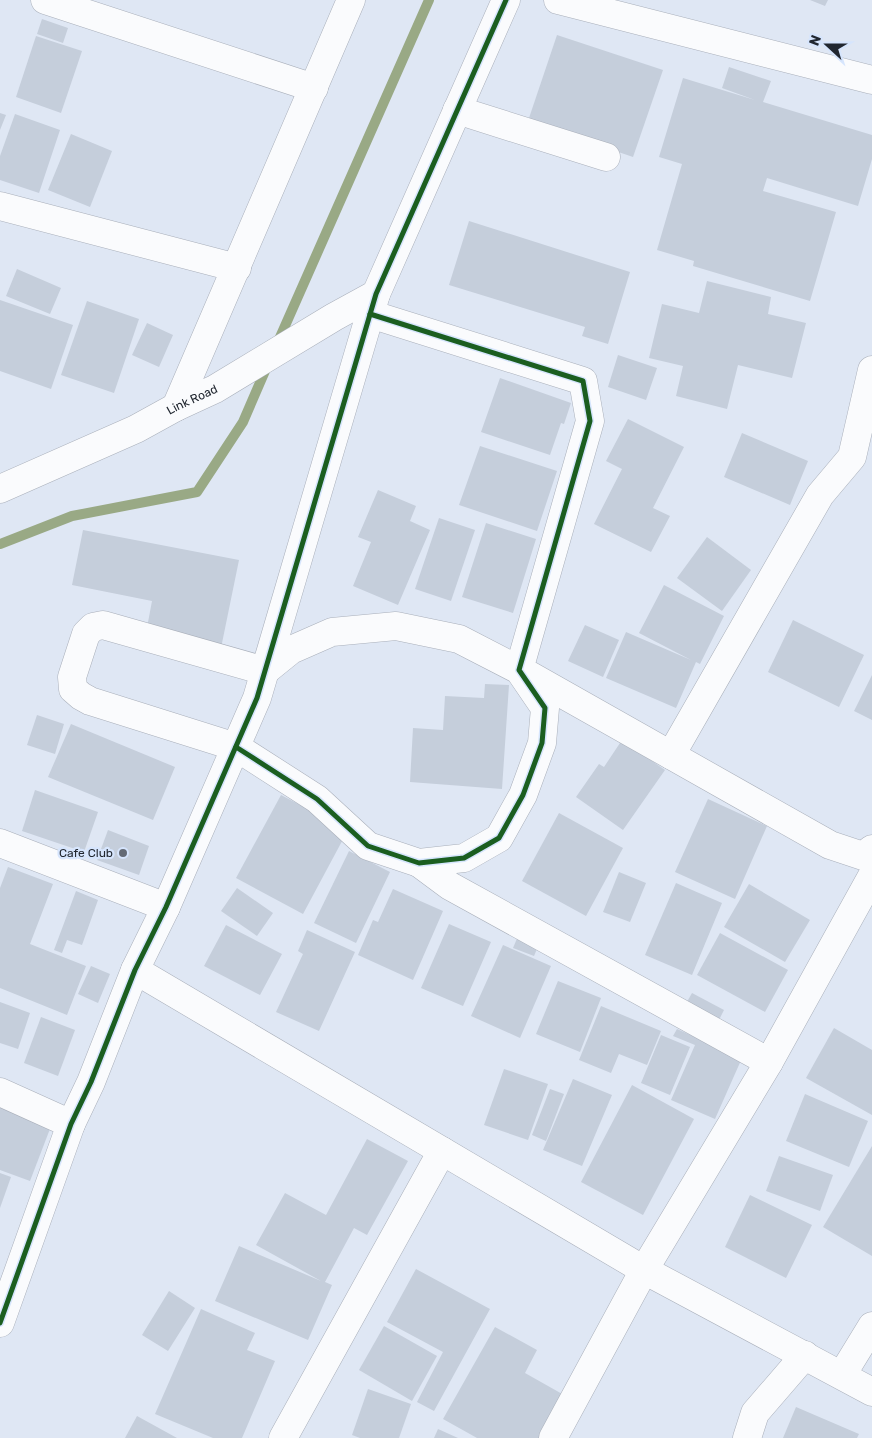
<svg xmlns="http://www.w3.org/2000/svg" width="872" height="1438" font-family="Rubik,sans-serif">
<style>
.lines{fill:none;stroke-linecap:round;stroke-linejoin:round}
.stream{stroke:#99a985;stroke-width:10}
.building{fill:#c5cedb}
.minor-casing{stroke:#a9afba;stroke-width:29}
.minor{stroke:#fafbfd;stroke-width:28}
.cycleway-casing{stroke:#d6e5fd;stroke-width:8}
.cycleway{stroke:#1b5e20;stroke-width:5}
.poi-dot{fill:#646a75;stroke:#d6e5fd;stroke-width:2}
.labels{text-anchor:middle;stroke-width:4.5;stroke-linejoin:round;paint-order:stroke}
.street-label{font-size:12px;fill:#212730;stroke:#d6e5fd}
.poi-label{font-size:12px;fill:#212730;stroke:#d6e5fd;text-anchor:end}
</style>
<rect width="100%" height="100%" fill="#dfe7f4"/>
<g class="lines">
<!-- stream -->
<g class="stream">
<path d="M277,344l152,-344"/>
<path d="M0,544l72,-28 125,-24 46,-70 25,-58"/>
</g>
</g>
<!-- building -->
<g class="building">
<path d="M810,0h18l-3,6z"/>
<path d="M42,19l26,9 -5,15 -26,-9z"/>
<path d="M557,35l106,35 -30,87 -105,-36z"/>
<path d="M36,36l46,15 -21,62 -45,-16z"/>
<path d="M729,67l42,14 -8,21 109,33v24l-14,47 -91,-28 -4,13 73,21 -26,89 -117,-35 1,-5 -37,-11 25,-86 -23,-7 24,-79 72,22 -33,-12z"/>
<path d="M0,113l6,2 -6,15z"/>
<path d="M15,114l45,16 -21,63 -39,-13v-24z"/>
<path d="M71,134l41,17 -22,56 -42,-17z"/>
<path d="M469,221l161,51 -22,72 -26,-8 3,-9 -136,-42z"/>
<path d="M17,269l44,19 -11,26 -44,-18z"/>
<path d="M707,281l64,16 -3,17 38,9 -14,55 -54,-13 -11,44 -51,-13 7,-30 -34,-8 13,-54 37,9z"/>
<path d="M0,300l73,25 -22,64 -51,-18z"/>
<path d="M87,301l52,18 -25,74 -53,-18z"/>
<path d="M147,323l26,12 -14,32 -27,-12z"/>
<path d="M618,355l39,13 -11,32 -38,-13z"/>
<path d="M500,378l71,25 -7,21 -3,-1 -11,32 -69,-23z"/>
<path d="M628,419l56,28 -31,61 17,8 -19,36 -57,-28 28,-55 -16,-8z"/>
<path d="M742,433l66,28 -18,44 -66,-28z"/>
<path d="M480,446l77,25 -20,60 -78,-26z"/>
<path d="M378,490l38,16 -6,15 20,9 -32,75 -45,-19 18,-44 -13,-5z"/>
<path d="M439,518l36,12 -24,71 -36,-12z"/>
<path d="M486,523l50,16 -23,74 -51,-16z"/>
<path d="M83,530l156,30 -18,88 -75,-15 6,-32 -80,-16z"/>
<path d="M707,537l44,33 -29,41 -45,-33z"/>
<path d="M664,585l60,31 -24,48 -4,-2 -20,46 -70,-30 20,-46 65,28 -52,-27z"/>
<path d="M793,620l71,35 -25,52 -71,-35z"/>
<path d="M585,625l34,15 -16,37 -35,-16z"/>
<path d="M872,675v45l-18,-9z"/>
<path d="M485,684l24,1 -7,104 -92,-7 3,-54 30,2 2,-34 39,2z"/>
<path d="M37,715l27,9 -9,30 -28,-9z"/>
<path d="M71,724l104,43 -22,53 -105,-43z"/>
<path d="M622,740l43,30 -42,60 -47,-33 23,-33 5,3z"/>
<path d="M35,790l63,22 -14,40 -62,-21z"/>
<path d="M281,795l67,35 -45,84 -67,-36z"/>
<path d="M708,799l59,27 -32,73 -60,-27z"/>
<path d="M559,813l64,35 -37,68 -64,-35z"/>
<path d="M108,830l41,16 -10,29 -42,-15z"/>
<path d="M349,851l41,21 -34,71 -42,-20z"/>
<path d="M8,867l45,17 -23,60 56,22 -19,49 -67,-27v-100z"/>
<path d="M619,872l27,11 -16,39 -27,-10z"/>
<path d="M676,883l46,20 -30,72 -47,-20z"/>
<path d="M749,884l61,36 -25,42 -61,-35z"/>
<path d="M237,888l36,25 -16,23 -36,-25z"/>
<path d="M393,889l50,22 -30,69 -55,-25 15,-35 5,2z"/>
<path d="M76,891l22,9 -16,45 -15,-5 -5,13 -8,-3z"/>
<path d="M449,924l42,18 -28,64 -42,-18z"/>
<path d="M226,925l56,29 -22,41 -56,-29z"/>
<path d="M521,929l21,8 -8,19 -21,-8z"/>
<path d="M307,930l48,22 -36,79 -43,-19 27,-58 -5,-3z"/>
<path d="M720,933l68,37 -23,42 -68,-37z"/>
<path d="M503,945l48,21 -31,72 -49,-22z"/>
<path d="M91,966l19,8 -12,29 -20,-9z"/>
<path d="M558,981l43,17 -21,54 -44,-18z"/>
<path d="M692,993l32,17 -8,16 -33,-17z"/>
<path d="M0,1002l30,11 -12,36 -18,-6z"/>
<path d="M601,1006l60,25 -14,34 -28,-11 -8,19 -32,-13z"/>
<path d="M41,1017l34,13 -17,46 -34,-13z"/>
<path d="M834,1028l38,22v65l-66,-37z"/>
<path d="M677,1029l65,29 -27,61 -44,-19 24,-55 -22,-9z"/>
<path d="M661,1035l29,12 -20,48 -29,-12z"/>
<path d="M504,1069l44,15 -20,56 -44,-15z"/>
<path d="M573,1079l39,16 -30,71 -39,-16z"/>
<path d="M632,1085l62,34 -51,96 -62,-33z"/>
<path d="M550,1089l14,5 -18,47 -14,-6z"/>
<path d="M805,1094l63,27 -19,46 -63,-26z"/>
<path d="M0,1100l53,21 -23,60 -30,-11z"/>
<path d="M367,1139l41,22 -41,74 -13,-7 -29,54 7,3 -24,55 -93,-39 24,-55 82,35 -65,-36 29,-52 41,22z"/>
<path d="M872,1146v110l-49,-29z"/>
<path d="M779,1156l54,19 -13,36 -54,-20z"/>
<path d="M0,1173l11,4 -11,31z"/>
<path d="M750,1195l62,30 -26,53 -61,-31z"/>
<path d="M416,1269l74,40 -56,102 -17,-9 26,-50 -56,-30z"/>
<path d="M169,1291l26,17 -27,43 -26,-16z"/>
<path d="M201,1309l54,24 -8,17 28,11 -33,77h-29l-58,-24z"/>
<path d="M384,1326l53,30 -25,45 -53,-31z"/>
<path d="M495,1327l42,23 -12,23 39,22 -25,43h-62l-34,-19z"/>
<path d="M368,1389l43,15 -12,34h-39l-8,-3z"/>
<path d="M796,1407l63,27 -2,4h-74z"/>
<path d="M137,1416l40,22h-52z"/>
<path d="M438,1429l20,9h-24z"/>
</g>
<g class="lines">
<defs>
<g id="minor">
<path d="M45,0l269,88"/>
<path d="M558,0l314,80"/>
<path d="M457,110l149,47"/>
<path d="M0,206l237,62"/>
<path d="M370,314l213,67 7,40 -71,249 26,38 -3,35 -19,52 -24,43 -35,20 -45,5 -51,-17 -51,-47 -81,-52 -146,-46 -9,-5 -8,-7 -1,-12 14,-43 7,-7 10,-2 162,46 26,-21 41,-18 64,-6 63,13 60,31 10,5 301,170 33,11 9,-7"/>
<path d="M176,407l175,-407"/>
<path id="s1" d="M0,489l136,-60 40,-22 39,-18 119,-72 42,-23"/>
<path d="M671,755l149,-260 32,-38 20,-87"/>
<path d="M0,843l166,64"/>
<path d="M419,863l31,23 319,176"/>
<path d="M135,970l509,300 228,122"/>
<path d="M0,1092l71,32"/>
<path d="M0,1323l71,-199 20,-42 44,-112 31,-63 91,-209 119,-404 130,-294"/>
<path d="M842,1375l30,-49"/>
<path d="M283,1438l159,-287"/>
<path d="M553,1438l91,-168 125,-208 103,-186"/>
<path d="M747,1438l8,-25 50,-58"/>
</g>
</defs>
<!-- minor casing -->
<use href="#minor" class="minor-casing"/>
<!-- minor -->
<use href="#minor" class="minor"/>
<defs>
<g id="cycleway">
<path d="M236,747l81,52 51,47 51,17 45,-5 35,-20 24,-43 19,-52 3,-35 -26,-38 71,-249 -7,-40 -213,-67"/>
<path d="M0,1323l71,-199 20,-42 44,-112 31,-63 91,-209 119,-404 130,-294"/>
</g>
</defs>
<!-- cycleway casing -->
<use href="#cycleway" class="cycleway-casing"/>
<!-- cycleway -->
<use href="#cycleway" class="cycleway"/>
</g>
<!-- markers -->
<circle class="poi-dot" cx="123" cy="853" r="5"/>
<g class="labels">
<!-- street labels -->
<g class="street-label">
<text dy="4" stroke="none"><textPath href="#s1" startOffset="212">Link Road</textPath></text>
</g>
<!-- poi labels -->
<g class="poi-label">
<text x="113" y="857">Cafe Club</text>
</g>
</g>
<!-- north arrow -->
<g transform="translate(827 45) rotate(291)" stroke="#d6e5fd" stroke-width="4" paint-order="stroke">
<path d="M0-4L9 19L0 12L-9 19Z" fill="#212730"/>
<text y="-8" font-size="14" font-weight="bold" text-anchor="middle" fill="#212730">N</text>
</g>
</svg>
